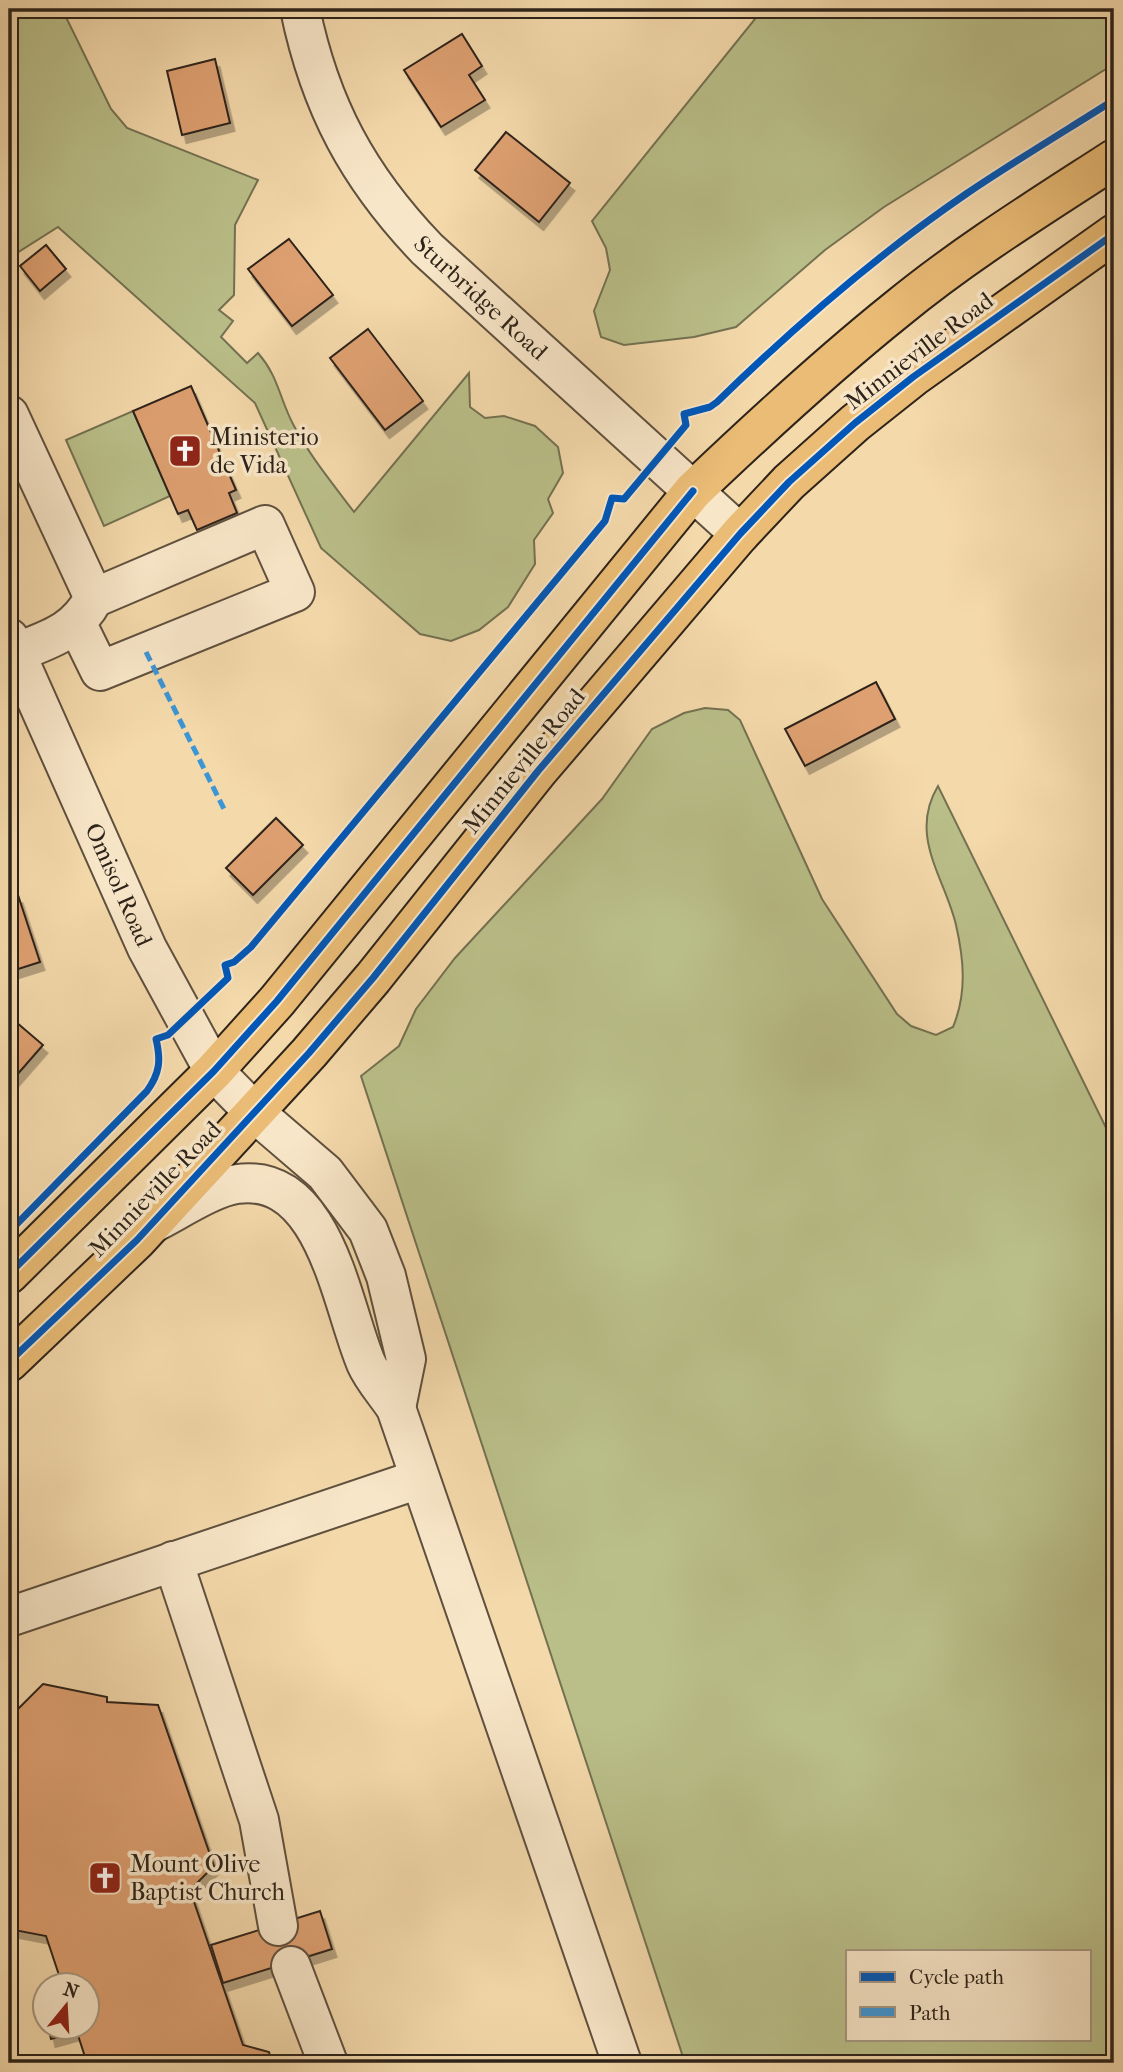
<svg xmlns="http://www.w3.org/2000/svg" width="1123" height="2072" font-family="'IM FELL French Canon',serif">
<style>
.green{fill:#babf89;stroke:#747152;stroke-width:2;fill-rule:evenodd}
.building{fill:#dea071;stroke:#2d231a;stroke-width:2;filter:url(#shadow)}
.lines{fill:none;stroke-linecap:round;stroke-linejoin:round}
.minor-casing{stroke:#5f503e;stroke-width:42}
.major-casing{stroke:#2d231a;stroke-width:42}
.minor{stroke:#f8e6c8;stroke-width:38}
.major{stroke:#eabc76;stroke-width:38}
.quiet{stroke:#3c95d4;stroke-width:5;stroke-dasharray:10 5;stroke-linecap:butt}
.cycleway-casing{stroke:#f8e6c8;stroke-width:11}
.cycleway{stroke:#0057b8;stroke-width:7}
.labels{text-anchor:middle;stroke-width:7;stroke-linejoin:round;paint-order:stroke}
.street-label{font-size:24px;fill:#2d231a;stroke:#f8e6c8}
.poi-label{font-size:24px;fill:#2d231a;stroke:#f8e6c8;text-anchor:start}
</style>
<defs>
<filter id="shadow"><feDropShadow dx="4.5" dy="8" stdDeviation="0" flood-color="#0004"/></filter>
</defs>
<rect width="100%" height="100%" fill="#f4d9ab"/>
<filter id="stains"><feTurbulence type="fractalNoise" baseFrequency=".00286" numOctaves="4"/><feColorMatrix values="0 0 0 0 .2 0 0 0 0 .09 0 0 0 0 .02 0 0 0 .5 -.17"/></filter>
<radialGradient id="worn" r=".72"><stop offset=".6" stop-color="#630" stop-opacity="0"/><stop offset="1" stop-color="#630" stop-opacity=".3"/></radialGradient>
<!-- green -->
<g class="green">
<path d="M9,9h53l49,100 16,19 131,52 -23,45 -1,70 -15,15 14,11 -12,16 26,26 11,-10c21,24 21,45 36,73 16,30 39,58 60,86l115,-139 1,34 15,11 19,-2 31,10 23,21 5,26 -15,26 5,14 -19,27 1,24 -27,43 -29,23 -28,11 -31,-7 -99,-86 -66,-145 -197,-176 -49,31z"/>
<path d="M763,9h351v55l-230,143 -59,43 -89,77 -42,10 -70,8 -23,-8 -7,-26 16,-41 -4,-22 -14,-27z"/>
<path d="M133,411l37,85 -66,30 -38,-86z"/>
<path d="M705,708l23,2 12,10 82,179 75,115 14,12 25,9 17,-8c14,-34 11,-67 3,-102 -11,-47 -48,-89 -18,-139l176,358v919h-429l-324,-987 38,-30 17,-37 39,-51 147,-159 50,-70 32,-16zM1090,1951v88h-242v-88z"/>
</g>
<!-- building -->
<g class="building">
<path d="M462,34l20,32 -13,9 16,25 -44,27 -37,-57z"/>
<path d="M215,59l15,64 -48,12 -15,-64z"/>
<path d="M506,132l64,51 -31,39 -64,-52z"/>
<path d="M289,239l44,56 -41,31 -44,-57z"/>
<path d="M46,245l20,24 -26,22 -20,-25z"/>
<path d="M368,329l55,72 -38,29 -55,-72z"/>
<path d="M191,386l45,104 -7,3 8,20 -40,17 -9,-20 -10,4 -45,-103z"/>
<path d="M876,682l19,37 -90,47 -20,-37z"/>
<path d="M276,818l27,27 -50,50 -27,-27z"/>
<path d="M18,895l22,67 -31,10v-73z"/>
<path d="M9,1016l34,29 -34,39z"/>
<path d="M43,1684l64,13v5l51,3 56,161 -24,24 53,155 26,7 3,11h-185l-12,-37h13v-42h-26l-16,-48 -32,-6 -5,-17v-195z"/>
<path d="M320,1911l12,38 -109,34 -12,-38z"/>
<path d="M48,2026h27l1,6 -25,7z"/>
</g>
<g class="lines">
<defs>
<g id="minor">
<path id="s1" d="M300,9c20,97 58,168 127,240l313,285"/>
<path d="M9,415l85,183"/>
<path id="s2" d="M9,638l138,310 67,123 41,42 70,60 43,57 18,46 20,83 -10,49"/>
<path d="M15,653c35,-14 60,-20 79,-55l171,-73 30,67 -195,79 -24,-49"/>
<path d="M155,1222c22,-11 58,-35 82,-38 88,-12 104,120 129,179 7,16 21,31 30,45l226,655"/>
<path d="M173,1561l86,259 19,106"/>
<path d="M9,1617l410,-138"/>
<path d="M291,1966l37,97"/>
</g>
<g id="major">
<path d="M9,1274l205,-203 63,-70 416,-510c65,-62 132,-124 203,-181 68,-56 144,-103 218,-151"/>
<path d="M9,1362l128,-122 172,-187 64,-75 165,-207 202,-237 49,-52 66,-59 58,-46 201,-143"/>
</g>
</defs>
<!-- minor casing -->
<use href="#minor" class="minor-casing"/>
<!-- major casing -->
<use href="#major" class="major-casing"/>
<!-- minor -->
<use href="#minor" class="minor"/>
<!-- major -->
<use href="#major" class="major"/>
<!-- quiet -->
<path class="quiet" d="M146,652l80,161"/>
<defs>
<g id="cycleway">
<path d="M9,1232l138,-141c13,-18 14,-31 9,-52l12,-4 60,-57 -3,-13 9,-3 17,-15 354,-426 7,-23 12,1 62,-74 -2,-11 26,-7 7,-5c78,-76 160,-147 249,-208 49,-33 99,-63 148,-94"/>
<path d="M9,1274l205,-203 63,-70 416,-510"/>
<path d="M9,1362l128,-122 172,-187 64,-75 165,-207 202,-237 49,-52 66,-59 58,-46 201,-143"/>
</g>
</defs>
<!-- cycleway casing -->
<use href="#cycleway" class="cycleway-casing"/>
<!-- cycleway -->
<use href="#cycleway" class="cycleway"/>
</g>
<!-- icons -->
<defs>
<symbol id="church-square" viewBox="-11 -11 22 22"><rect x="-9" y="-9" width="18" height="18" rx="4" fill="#8f2418" stroke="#f8e6c8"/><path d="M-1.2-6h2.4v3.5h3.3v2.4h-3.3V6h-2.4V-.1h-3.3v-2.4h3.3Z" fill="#fff"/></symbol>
</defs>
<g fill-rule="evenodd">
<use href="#church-square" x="166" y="432" width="38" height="38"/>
<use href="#church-square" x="86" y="1859" width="38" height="38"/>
</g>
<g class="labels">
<!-- street labels -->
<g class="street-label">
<text dy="8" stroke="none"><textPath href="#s1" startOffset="348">Sturbridge Road</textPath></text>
<text transform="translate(919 351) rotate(-37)" y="8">Minnieville Road</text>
<text transform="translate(524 761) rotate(-51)" y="8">Minnieville Road</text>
<text dy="8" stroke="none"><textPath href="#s2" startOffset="270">Omisol Road</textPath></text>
<text transform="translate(155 1189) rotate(-46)" y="8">Minnieville Road</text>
</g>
<!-- poi labels -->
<g class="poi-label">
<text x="210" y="445">Ministerio<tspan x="210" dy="28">de Vida</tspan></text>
<text x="130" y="1872">Mount Olive<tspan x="130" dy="28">Baptist Church</tspan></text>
</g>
</g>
<!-- margin -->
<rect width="1123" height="2072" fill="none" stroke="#f4d9ab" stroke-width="35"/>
<rect x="10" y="10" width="1102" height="2051" fill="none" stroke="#2d231a" stroke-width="3.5"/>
<rect x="18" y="18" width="1088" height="2037" fill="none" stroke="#2d231a" stroke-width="2"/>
<!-- legend -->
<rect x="846" y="1950" width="245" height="91" fill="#f8e6c8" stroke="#a79882" stroke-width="2"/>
<rect x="860" y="1972" width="35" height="10" fill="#0057b8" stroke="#a79882" stroke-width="2"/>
<text x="909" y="1984" font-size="21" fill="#2d231a">Cycle path</text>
<rect x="860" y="2007" width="35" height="10" fill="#3c95d4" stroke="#a79882" stroke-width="2"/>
<text x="909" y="2020" font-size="21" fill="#2d231a">Path</text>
<!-- north arrow -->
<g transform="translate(66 2006) rotate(18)"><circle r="33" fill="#f8e6c8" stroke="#a79882" stroke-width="2"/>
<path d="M0-5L12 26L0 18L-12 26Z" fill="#8f2418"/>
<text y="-10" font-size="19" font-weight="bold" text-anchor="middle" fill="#2d231a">N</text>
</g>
<rect width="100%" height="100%" filter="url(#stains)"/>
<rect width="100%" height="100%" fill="url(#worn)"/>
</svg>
